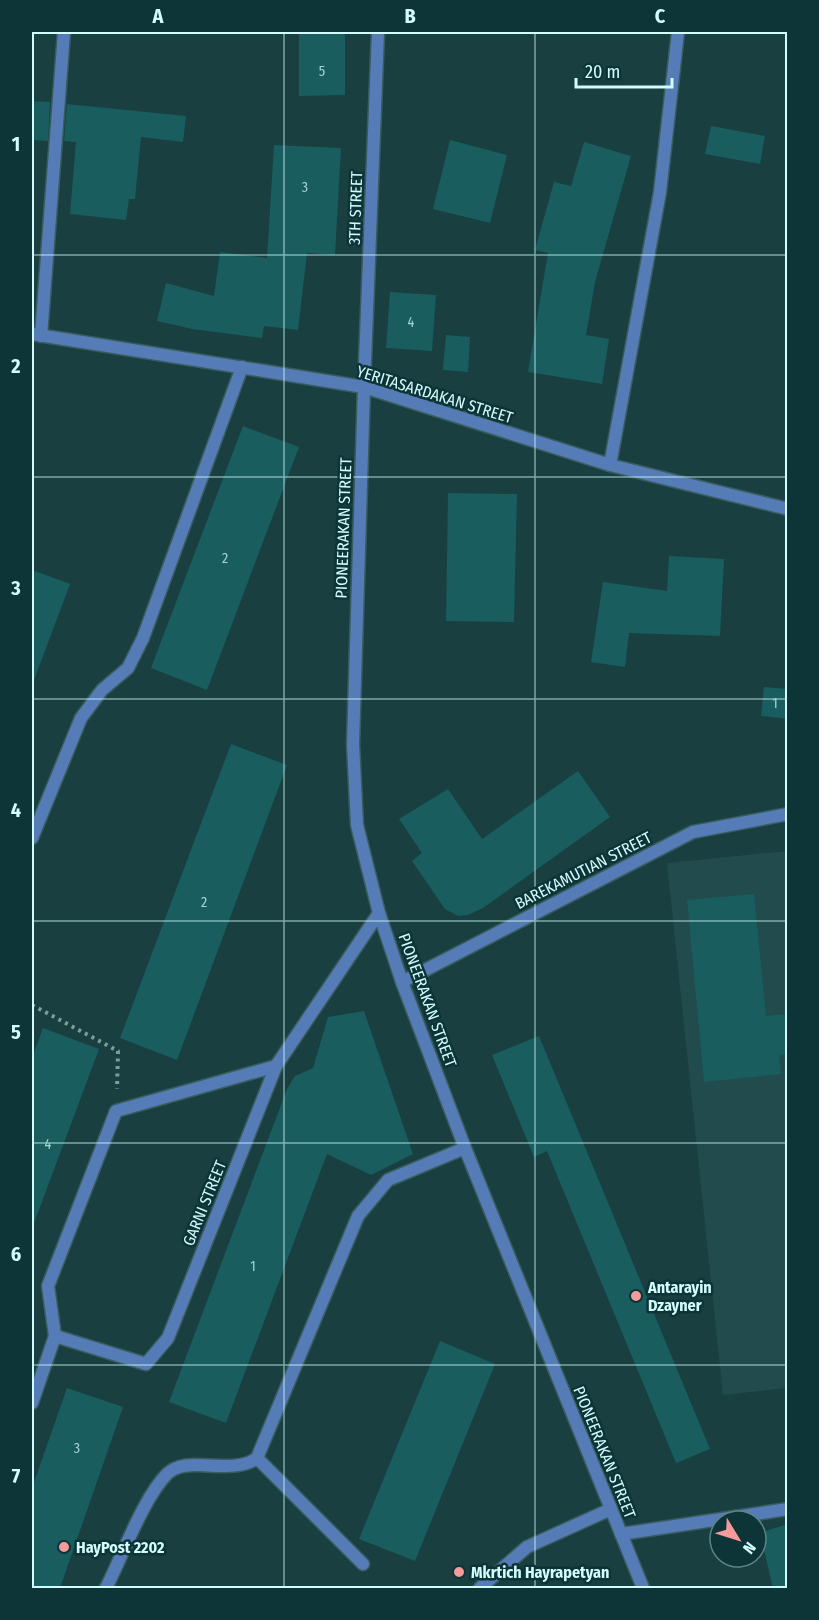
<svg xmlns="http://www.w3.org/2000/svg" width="819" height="1620" font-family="'Fira Sans Condensed',sans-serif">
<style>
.built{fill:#214b4d}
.building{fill:#195d5f}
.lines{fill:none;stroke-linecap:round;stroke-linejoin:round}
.service-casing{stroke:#375d5e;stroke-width:15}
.minor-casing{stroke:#375d5e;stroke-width:15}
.tertiary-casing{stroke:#375d5e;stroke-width:15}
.path{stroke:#779fa0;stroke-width:4;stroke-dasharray:3 4.5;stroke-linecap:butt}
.service{stroke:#567cb7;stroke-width:12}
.minor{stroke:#567cb7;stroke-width:12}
.tertiary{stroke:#567cb7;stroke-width:12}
.grid{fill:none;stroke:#d2fcfd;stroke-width:1.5;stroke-opacity:0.55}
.poi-dot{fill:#f59b9c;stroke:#0d3436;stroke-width:2}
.labels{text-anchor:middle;stroke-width:5;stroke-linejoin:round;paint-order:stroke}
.number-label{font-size:14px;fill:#a4d4d6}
.street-label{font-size:16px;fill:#d2fcfd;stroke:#0d3436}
.poi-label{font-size:16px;font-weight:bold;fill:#d2fcfd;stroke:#0d3436;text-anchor:start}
.neatline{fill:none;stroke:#d2fcfd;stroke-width:2}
.grid-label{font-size:20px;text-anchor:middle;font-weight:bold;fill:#d2fcfd}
</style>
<rect width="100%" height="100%" fill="#193f40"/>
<!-- built -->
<path class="built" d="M787,851v537l-64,7 -56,-532z"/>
<!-- building -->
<g class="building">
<path d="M299,32h46v63l-46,1z"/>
<path d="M32,101l18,1 -2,39 -16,-1z"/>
<path d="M67,104l119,12 -3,26 -42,-5 -6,62h-6l-3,21 -56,-6 6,-72 -12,-1z"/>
<path d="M711,126l54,10 -5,28 -55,-10z"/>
<path d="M450,140l57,15 -17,68 -57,-14z"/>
<path d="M584,142l47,14 -36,126 -9,53 23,4 -7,45 -74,-12 20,-119 -13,-3 19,-68 17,4z"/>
<path d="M274,145l67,3 -6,107 -28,-2 -9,77 -34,-4 -2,12 -70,-9 -35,-8 9,-38 48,13 6,-44 47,6z"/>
<path d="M390,292l46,3 -4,56 -46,-3z"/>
<path d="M446,335l24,2 -2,35 -25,-2z"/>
<path d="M243,426l56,21 -92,243 -56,-22z"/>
<path d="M448,493l69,1 -3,128 -68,-1z"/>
<path d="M669,556l55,3 -4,77 -91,-3 -4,34 -34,-5 12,-80 64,9z"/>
<path d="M32,570l38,14 -36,96 -2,-1z"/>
<path d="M764,687l24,2v30l-27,-3z"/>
<path d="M231,744l56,21 -110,295 -57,-22z"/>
<path d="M578,771l32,46 -127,91 -15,7 -10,1 -13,-7 -33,-48 10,-8 -23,-34 49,-30 34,50z"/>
<path d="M754,894l12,122 22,-2v40l-9,1 2,19 -77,8 -17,-182z"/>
<path d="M364,1011l49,143 -42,21 -44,-21 -101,269 -57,-21 118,-313 8,-13 18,-8 15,-51z"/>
<path d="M43,1028l56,21 -65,174 -2,-1v-164z"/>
<path d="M539,1036l171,413 -34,14 -129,-312 -13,6 -42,-102z"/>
<path d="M440,1341l55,23 -80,197 -56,-22z"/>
<path d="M67,1388l56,19 -63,181h-28v-100z"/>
<path d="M788,1524v64h-15l-13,-55z"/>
</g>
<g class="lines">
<defs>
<g id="service">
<path d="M257,1458l106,106"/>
<path d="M621,1534l167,-25"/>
</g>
<g id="minor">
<path d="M378,32l-14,355 246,78 178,44"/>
<path d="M41,336l23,-304"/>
<path d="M610,465l50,-273 18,-160"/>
<path d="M32,838l49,-120 21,-28 26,-22 15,-30 99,-271"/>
<path d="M402,982l291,-150 95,-18"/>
<path d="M55,1336l-7,-50 68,-175 160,-45"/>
<path d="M32,1403l23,-67 91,28 22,-26 108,-272 103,-153"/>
<path d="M106,1588c16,-31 38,-92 62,-115 7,-6 17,-8 26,-8 19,0 48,5 63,-7l101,-242 30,-36 77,-32"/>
<path d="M480,1588l47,-41 84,-38"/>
</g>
<path id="tertiary" d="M32,334l332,53 -11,357 4,81 22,88 23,69 63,166 178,440"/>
</defs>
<!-- service casing -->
<use href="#service" class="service-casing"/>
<!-- minor casing -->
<use href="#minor" class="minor-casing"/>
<!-- tertiary casing -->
<use href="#tertiary" class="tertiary-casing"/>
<!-- path -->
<path class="path" d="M32,1005l86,46 -1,38"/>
<!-- service -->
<use href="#service" class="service"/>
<!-- minor -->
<use href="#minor" class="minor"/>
<!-- tertiary -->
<use href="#tertiary" class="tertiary"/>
</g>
<!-- grid -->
<path class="grid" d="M284,32v1556M535,32v1556M32,255h756M32,477h756M32,699h756M32,921h756M32,1143h756M32,1365h756"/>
<!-- markers -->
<g class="poi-dot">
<circle cx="636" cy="1296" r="6"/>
<circle cx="64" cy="1547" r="6"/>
<circle cx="459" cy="1572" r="6"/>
</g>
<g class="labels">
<!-- number labels -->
<g class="number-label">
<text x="322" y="76">5</text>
<text x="305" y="192">3</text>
<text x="411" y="327">4</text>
<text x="225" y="563">2</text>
<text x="775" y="708">1</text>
<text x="204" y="907">2</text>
<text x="48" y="1149">4</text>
<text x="253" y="1271">1</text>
<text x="77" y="1453">3</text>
</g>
<!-- street labels -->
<g class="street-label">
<text transform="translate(355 208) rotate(-88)" y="6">3TH STREET</text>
<text transform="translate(435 394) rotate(17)" y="6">YERITASARDAKAN STREET</text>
<text transform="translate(343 528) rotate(-88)" y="6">PIONEERAKAN STREET</text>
<text transform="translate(583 870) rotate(-27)" y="6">BAREKAMUTIAN STREET</text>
<text transform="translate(428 1000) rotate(70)" y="6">PIONEERAKAN STREET</text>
<text transform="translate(204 1203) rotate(-68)" y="6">GARNI STREET</text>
<text transform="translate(605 1452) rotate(68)" y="6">PIONEERAKAN STREET</text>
</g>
<!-- poi labels -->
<g class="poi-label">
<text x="648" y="1293">Antarayin<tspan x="648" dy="18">Dzayner</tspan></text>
<text x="76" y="1553">HayPost 2202</text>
<text x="471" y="1578">Mkrtich Hayrapetyan</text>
</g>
</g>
<!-- border -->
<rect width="819" height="1620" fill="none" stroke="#0d3436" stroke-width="66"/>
<!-- north arrow -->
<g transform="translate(738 1539) rotate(128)"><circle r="28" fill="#0d3436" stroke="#5c8486" stroke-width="1.5"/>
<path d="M0-4.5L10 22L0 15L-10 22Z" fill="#f59b9c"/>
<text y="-9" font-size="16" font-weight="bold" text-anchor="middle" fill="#d2fcfd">N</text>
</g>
<!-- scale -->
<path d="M576 78v9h96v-9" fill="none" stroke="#d2fcfd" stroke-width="3"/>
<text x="585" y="78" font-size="18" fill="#d2fcfd" stroke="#0d3436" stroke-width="4.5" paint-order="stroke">20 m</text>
<rect x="33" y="33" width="753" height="1554" class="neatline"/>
<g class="grid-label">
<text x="158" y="23">A</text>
<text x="410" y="23">B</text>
<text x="660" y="23">C</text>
<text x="16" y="151">1</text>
<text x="16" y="373">2</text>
<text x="16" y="595">3</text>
<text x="16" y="817">4</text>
<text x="16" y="1039">5</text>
<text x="16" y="1261">6</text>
<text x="16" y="1483">7</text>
</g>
</svg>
